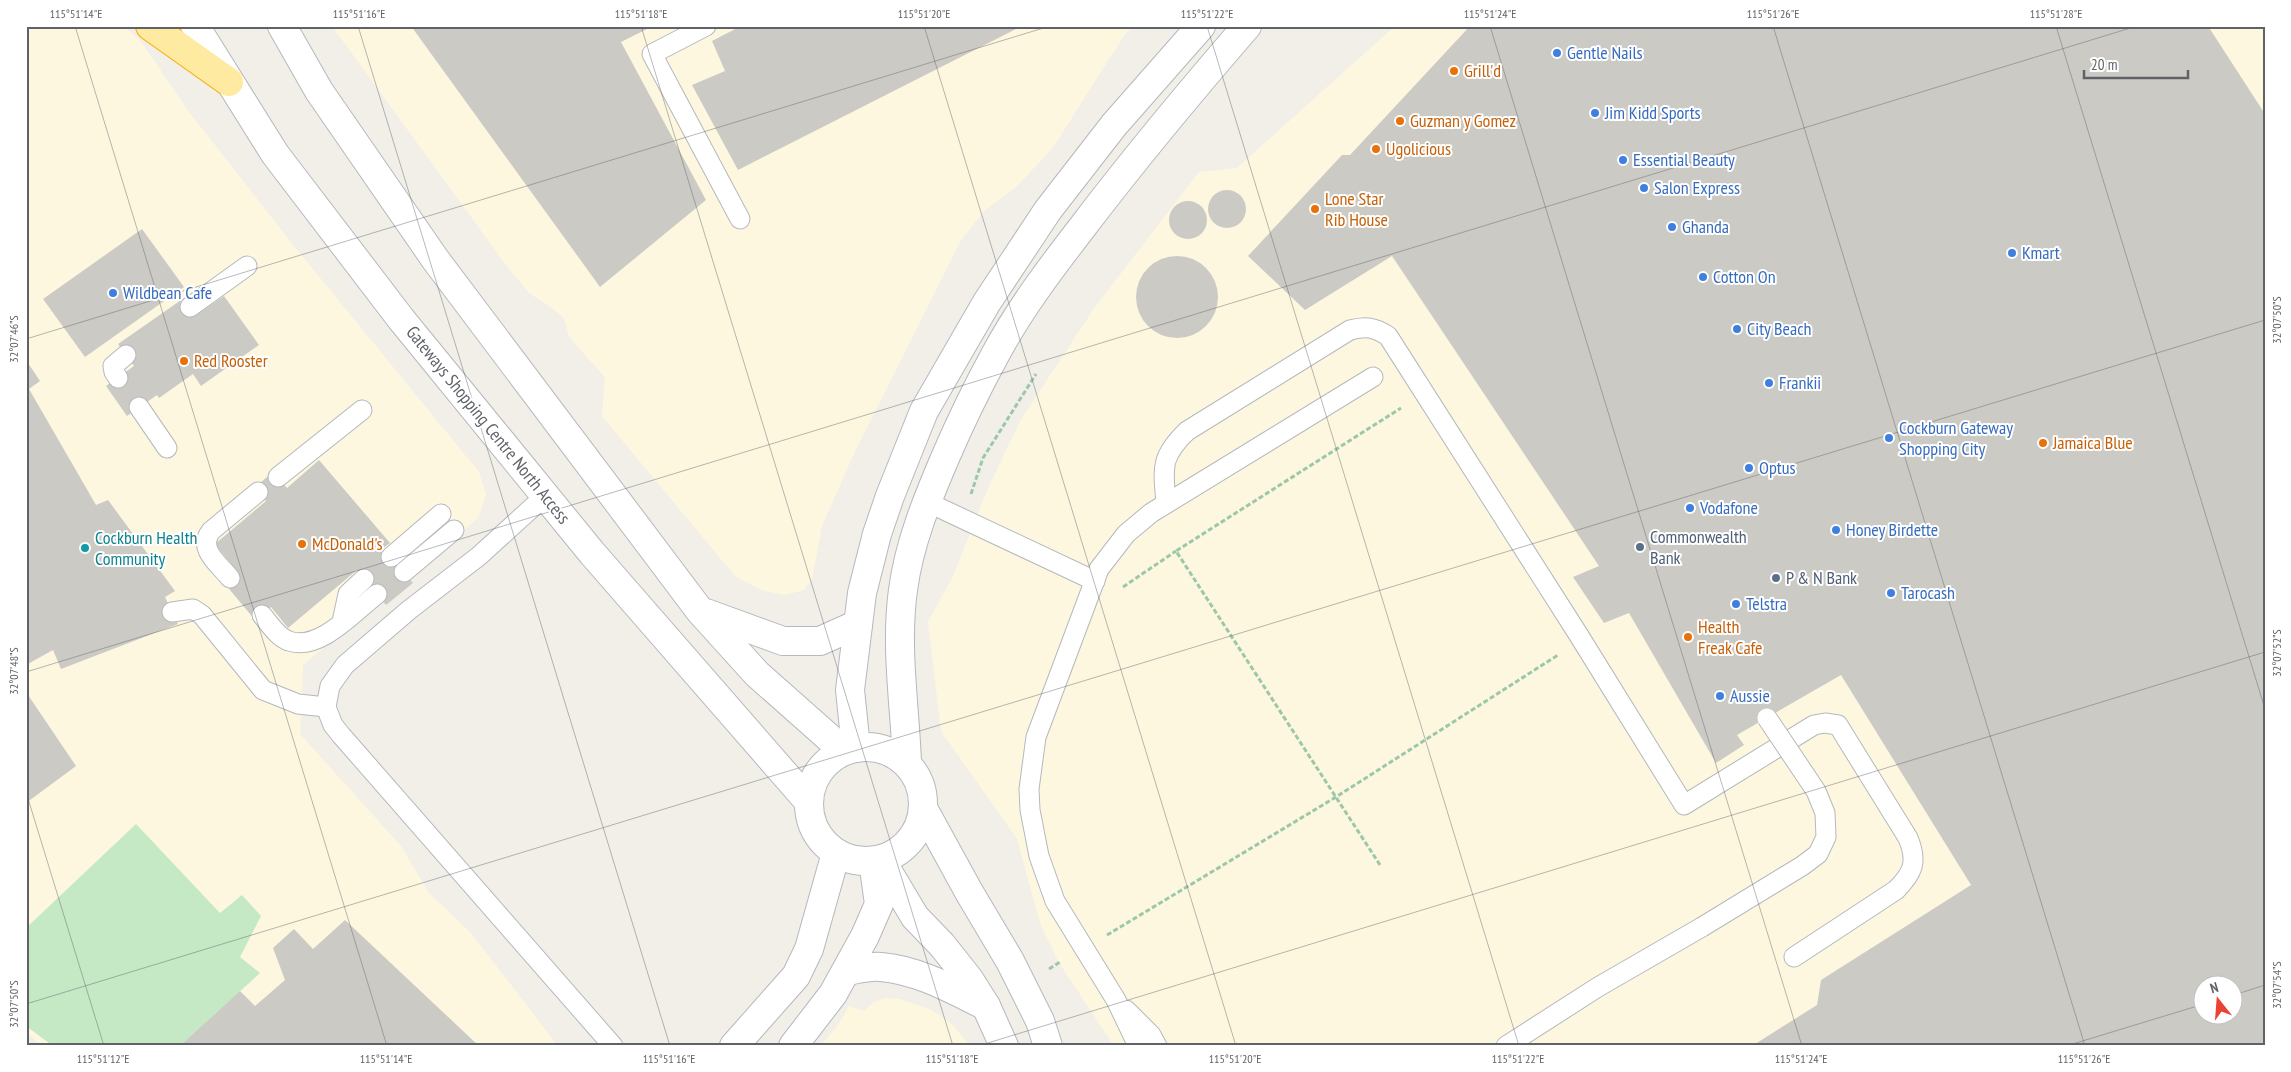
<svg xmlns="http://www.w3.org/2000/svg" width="2291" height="1072" font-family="'PT Sans Narrow',sans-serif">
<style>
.commercial{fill:#fef7e0;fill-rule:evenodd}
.green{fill:#c5e8c5}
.building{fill:#cccac5;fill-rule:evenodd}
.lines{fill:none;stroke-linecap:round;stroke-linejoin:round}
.service-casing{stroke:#b5b8bc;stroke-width:21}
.minor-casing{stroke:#b5b8bc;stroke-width:30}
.tertiary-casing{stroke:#b5b8bc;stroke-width:30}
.trunk-casing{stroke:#f9ab00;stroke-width:30}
.path{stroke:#9cc7a9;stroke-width:3;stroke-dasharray:5 2.5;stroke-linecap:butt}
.service{stroke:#fff;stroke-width:19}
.minor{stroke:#fff;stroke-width:28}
.tertiary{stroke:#fff;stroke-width:28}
.trunk{stroke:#feeaa1;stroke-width:28}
.service-bridge-casing{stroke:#b5b8bc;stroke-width:21;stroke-linecap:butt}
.service-bridge{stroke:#fff;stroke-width:19}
.ticks{fill:none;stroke:#5f6368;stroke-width:1;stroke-opacity:0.45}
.shop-dot{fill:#3f7fe0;stroke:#fff;stroke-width:2}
.food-dot{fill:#e8710a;stroke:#fff;stroke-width:2}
.service-dot{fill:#5c6f8a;stroke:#fff;stroke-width:2}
.culture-dot{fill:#0f9aa8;stroke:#fff;stroke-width:2}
.labels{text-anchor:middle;stroke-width:4;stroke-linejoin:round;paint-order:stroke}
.shop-label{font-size:18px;fill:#366cbe;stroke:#fff;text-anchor:start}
.food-label{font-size:18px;fill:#c56008;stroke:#fff;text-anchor:start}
.street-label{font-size:18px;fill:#5f6368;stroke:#fff}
.service-label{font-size:18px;fill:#4e5e75;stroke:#fff;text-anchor:start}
.culture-label{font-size:18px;fill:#0d838f;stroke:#fff;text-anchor:start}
.neatline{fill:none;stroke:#5f6368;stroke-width:2}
.ticks-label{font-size:12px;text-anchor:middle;fill:#5f6368}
</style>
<rect width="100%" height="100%" fill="#f1efe8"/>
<!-- commercial -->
<g class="commercial">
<path d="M26,26h98l18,17 47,69 105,134 185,226 7,23 -8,23 -175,147 -3,69 101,112 28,47 42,40 87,113h-516l-16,-14z"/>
<path d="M332,26h802l-9,8 -73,115 -35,37 -34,26 -23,30 -104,207 -34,77 -10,53 -8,11 -20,5 -23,-5 -26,-14 -133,-160 3,-39 -36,-40 -5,-19 -16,-13 -19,-12 -23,-28z"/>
<path d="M1395,26h870v1020h-1151l-56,-85 -18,-38 -23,-84 -76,-108 -13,-109 26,-48 32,-81 34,-72 75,-114 104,-135 38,-4zM2204,984h30v30h-30z"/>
<path d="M885,998l15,1 32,11 21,15 17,21h-150l19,-22 10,-18 15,5 10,-9z"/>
</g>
<!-- green -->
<path class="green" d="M136,824l84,89 22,-18 19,21 -21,41 20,16 -80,73h-127l-27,-20v-98z"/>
<!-- building -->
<g class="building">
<path d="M411,26h242l-32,16 85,158 -106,87z"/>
<path d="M741,26h281l-284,144 -46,-85 33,-14 -13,-30z"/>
<path d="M1470,26h738l57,88v932h-513l65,-41 4,-25 150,-95 -130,-210 -104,60 7,10 -28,18 -87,-150 -25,10 -31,-46 26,-11 -207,-310 -87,54 -57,-54 94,-101h8zM2204,984h30v30h-30z"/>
<circle cx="1227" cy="209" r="19"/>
<circle cx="1188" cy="220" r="19"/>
<path d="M142,229l42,58 -99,70 -42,-58z"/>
<circle cx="1177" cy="297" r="41"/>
<path d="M224,296l35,49 -58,41 -8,-12 -34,24 -2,-3 -30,21 -21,-30 28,-20 -16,-22 66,-46 12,17z"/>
<path d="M26,360l14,21 -11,8 67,116 12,-5 67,91 -10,6 13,27 -117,45 -8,-19 -27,15z"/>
<path d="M319,460l71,83 -7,5 30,35 -27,22 -29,-35 -69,58 -17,-21 -16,13 -30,-36 13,-12 -23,-28 51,-43 -12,-13 19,-16 14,16z"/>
<path d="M26,692l50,74 -50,37z"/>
<path d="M345,920l134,126h-295l-2,-2 58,-53 15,15 30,-26 -12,-32 21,-19 19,20z"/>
</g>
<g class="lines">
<defs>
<g id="service">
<path d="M706,26l-54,28 88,165"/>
<path d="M190,307l57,-41"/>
<path d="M118,378l-4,-6 -1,-6 13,-11"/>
<path d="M139,407l28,41"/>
<path d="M278,477l84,-67"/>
<path d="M546,495l-67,61 -70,54 -64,55 -15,21 -4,21 7,18 8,10 272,311"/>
<path d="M927,502l168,79"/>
<path d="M1166,503c-3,-35 -6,-46 21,-72l163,-101c16,-4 24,-3 38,6l190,298 106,171 130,-80 11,-2 13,2 70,113c10,24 5,35 -12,52l-102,67"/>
<path d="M391,557l50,-43"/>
<path d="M404,572l50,-42"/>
<path d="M230,578c-11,-14 -33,-29 -19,-47l47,-39"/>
<path d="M172,612l21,-3 9,6 61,75 35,14 28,3"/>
<path d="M262,615c7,8 16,23 27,26 30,11 66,-30 88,-47"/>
<path d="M342,622l6,-28 16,-15"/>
<path d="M1126,1010l25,25 6,11"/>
<path d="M1138,1046l-22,-46 -61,-99 -16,-45 -9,-46 -1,-21 7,-52 63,-168 27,-35 25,-21 222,-136"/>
<path d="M1506,1046l92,-59 104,-60"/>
</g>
<g id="minor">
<path d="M856,748l-6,-58 12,-97 15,-59 13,-38 34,-85 63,-109 61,-92 66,-85 87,-99"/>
<path d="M907,763c-2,-57 -12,-115 -4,-173 6,-46 24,-90 42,-132 15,-35 32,-70 50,-103 24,-45 55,-86 86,-126 53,-70 109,-137 166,-203"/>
<path d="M924,810l45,82 41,69 30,60 8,25"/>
<path d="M881,860l34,57 27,28 27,34 17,27 18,40"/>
<path d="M847,971c11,-2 23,-5 34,-4 37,3 72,23 105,39"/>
<path d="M734,1046l62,-70 13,-27 27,-96"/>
<path d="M793,1046l40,-52 32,-58 14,-32 -6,-43"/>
</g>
<g id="tertiary">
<path d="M195,26l80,128 126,165 191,234 217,249"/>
<path d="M282,26l37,65 116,168 265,352 57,63 87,77"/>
<path d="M706,613l77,28h37l38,-17"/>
<circle cx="866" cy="804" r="57"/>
</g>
<path id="trunk" d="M150,26l79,56"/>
</defs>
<!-- service casing -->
<use href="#service" class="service-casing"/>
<!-- minor casing -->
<use href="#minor" class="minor-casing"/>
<!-- tertiary casing -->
<use href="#tertiary" class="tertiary-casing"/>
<!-- trunk casing -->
<use href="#trunk" class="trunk-casing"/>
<!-- path -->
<g class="path">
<path d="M971,494l12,-36 53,-84"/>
<path d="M1123,587l53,-36"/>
<path d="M1380,865l-204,-314 225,-143"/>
<path d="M1107,935l229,-138 222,-142"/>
<path d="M1049,969l11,-7"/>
</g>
<!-- service -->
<use href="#service" class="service"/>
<!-- minor -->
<use href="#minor" class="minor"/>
<!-- tertiary -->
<use href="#tertiary" class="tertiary"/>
<!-- trunk -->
<use href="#trunk" class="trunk"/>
<defs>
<path id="service-bridge" d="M1702,927l100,-61 16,-12 8,-17 -1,-24 -9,-22 -49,-73"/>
</defs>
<!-- service-bridge casing -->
<use href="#service-bridge" class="service-bridge-casing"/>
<!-- service-bridge -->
<use href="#service-bridge" class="service-bridge"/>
</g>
<!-- ticks -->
<path class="ticks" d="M75,26l312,1020M358,26l312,1020M641,26l312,1020M924,26l312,1020M1207,26l312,1020M1490,26l312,1020M1773,26l312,1020M2056,26l209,683M26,339l1024,-313M26,672l2111,-646M26,792l78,254M2234,995l31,-10M26,1004l2239,-684M978,1046l1287,-394M2066,1046l138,-42"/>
<!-- markers -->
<g class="shop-dot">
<circle cx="1557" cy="53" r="5"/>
<circle cx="1595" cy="113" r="5"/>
<circle cx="1623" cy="160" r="5"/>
<circle cx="1644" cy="188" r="5"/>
<circle cx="1672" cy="227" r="5"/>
<circle cx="2012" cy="253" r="5"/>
<circle cx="1703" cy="277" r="5"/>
<circle cx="113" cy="293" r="5"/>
<circle cx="1737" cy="329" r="5"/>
<circle cx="1769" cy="383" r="5"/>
<circle cx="1889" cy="438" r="5"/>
<circle cx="1749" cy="468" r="5"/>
<circle cx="1690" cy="508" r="5"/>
<circle cx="1836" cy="530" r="5"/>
<circle cx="1891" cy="593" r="5"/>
<circle cx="1736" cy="604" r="5"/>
<circle cx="1720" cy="696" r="5"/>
</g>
<g class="food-dot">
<circle cx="1454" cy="71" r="5"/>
<circle cx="1400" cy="121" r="5"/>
<circle cx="1376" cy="149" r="5"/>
<circle cx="1315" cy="209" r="5"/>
<circle cx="184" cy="361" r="5"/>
<circle cx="2043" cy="443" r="5"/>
<circle cx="302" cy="544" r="5"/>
<circle cx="1688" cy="637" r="5"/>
</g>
<g class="service-dot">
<circle cx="1640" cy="547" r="5"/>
<circle cx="1776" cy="578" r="5"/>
</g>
<circle class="culture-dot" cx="85" cy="548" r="5"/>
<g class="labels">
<!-- shop labels -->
<g class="shop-label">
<text x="1567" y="59">Gentle Nails</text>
<text x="1605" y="119">Jim Kidd Sports</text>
<text x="1633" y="166">Essential Beauty</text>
<text x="1654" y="194">Salon Express</text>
<text x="1682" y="233">Ghanda</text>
<text x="2022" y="259">Kmart</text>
<text x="1713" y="283">Cotton On</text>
<text x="123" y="299">Wildbean Cafe</text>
<text x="1747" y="335">City Beach</text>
<text x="1779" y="389">Frankii</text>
<text x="1899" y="434">Cockburn Gateway<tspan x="1899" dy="21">Shopping City</tspan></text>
<text x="1759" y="474">Optus</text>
<text x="1700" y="514">Vodafone</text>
<text x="1846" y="536">Honey Birdette</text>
<text x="1901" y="599">Tarocash</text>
<text x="1746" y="610">Telstra</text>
<text x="1730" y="702">Aussie</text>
</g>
<!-- food labels -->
<g class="food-label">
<text x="1464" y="77">Grill'd</text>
<text x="1410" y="127">Guzman y Gomez</text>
<text x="1386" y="155">Ugolicious</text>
<text x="1325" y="205">Lone Star<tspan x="1325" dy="21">Rib House</tspan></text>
<text x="194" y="367">Red Rooster</text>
<text x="2053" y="449">Jamaica Blue</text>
<text x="312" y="550">McDonald's</text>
<text x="1698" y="633">Health<tspan x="1698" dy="21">Freak Cafe</tspan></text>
</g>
<!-- street labels -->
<g class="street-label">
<text transform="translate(488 425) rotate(51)" y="6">Gateways Shopping Centre North Access</text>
</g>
<!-- service labels -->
<g class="service-label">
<text x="1650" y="543">Commonwealth<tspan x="1650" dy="21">Bank</tspan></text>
<text x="1786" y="584">P &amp; N Bank</text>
</g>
<!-- culture labels -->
<g class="culture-label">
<text x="95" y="544">Cockburn Health<tspan x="95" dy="21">Community</tspan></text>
</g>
</g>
<!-- border -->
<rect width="2291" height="1072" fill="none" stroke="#ffffff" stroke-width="55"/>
<!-- north arrow -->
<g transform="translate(2218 1000) rotate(343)"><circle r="24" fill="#ffffff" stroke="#bfc1c3"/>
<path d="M0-4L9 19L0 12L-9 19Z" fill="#ea4335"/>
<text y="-8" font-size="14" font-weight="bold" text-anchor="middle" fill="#5f6368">N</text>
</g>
<!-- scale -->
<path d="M2084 70v8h104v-8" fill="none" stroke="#5f6368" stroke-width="2.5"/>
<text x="2091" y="70" font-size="15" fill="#5f6368" stroke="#ffffff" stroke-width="4" paint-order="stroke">20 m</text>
<rect x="28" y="28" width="2236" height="1016" class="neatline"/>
<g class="ticks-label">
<text x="76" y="18">115°51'14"E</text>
<text x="359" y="18">115°51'16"E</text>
<text x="641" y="18">115°51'18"E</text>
<text x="924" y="18">115°51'20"E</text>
<text x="1207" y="18">115°51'22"E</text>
<text x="1490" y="18">115°51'24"E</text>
<text x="1773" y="18">115°51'26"E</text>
<text x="2056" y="18">115°51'28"E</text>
<text transform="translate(2277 320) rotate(-90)" y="4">32°07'50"S</text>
<text transform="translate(14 339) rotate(-90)" y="4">32°07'46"S</text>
<text transform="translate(2277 653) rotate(-90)" y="4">32°07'52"S</text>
<text transform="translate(14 671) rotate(-90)" y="4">32°07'48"S</text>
<text transform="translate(2277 985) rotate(-90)" y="4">32°07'54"S</text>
<text transform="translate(14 1004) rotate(-90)" y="4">32°07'50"S</text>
<text x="103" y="1063">115°51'12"E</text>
<text x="386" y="1063">115°51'14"E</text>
<text x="669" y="1063">115°51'16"E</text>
<text x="952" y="1063">115°51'18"E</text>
<text x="1235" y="1063">115°51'20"E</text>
<text x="1518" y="1063">115°51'22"E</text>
<text x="1801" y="1063">115°51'24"E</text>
<text x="2084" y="1063">115°51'26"E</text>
</g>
</svg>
